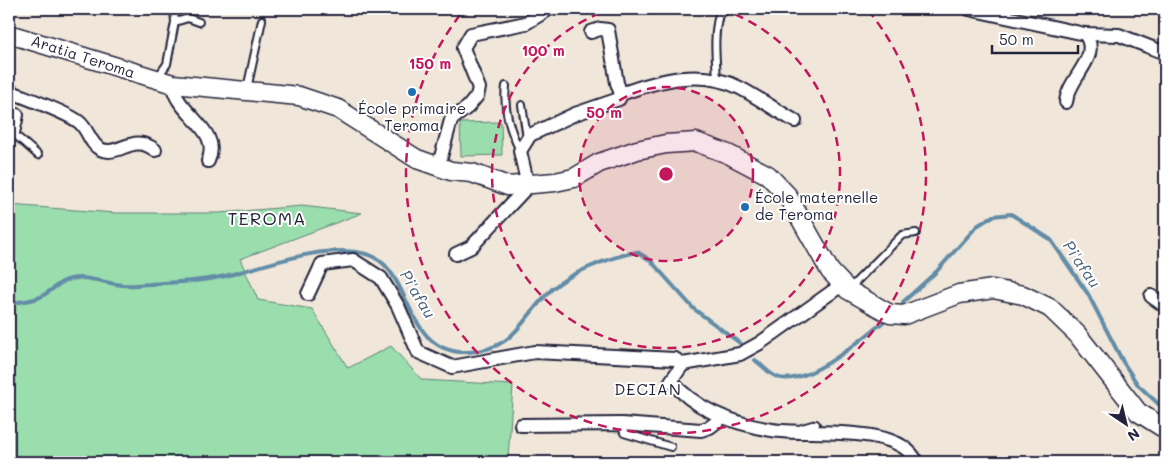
<svg xmlns="http://www.w3.org/2000/svg" width="1174" height="471" font-family="Mali,sans-serif">
<style>
.green{fill:#99deac;stroke:#5e8074}
.lines{fill:none;stroke-linecap:round;stroke-linejoin:round}
.stream{stroke:#628ca7;stroke-width:4}
.service-casing{stroke:#22223b;stroke-width:10}
.minor-casing{stroke:#22223b;stroke-width:16}
.secondary-casing{stroke:#22223b;stroke-width:21}
.service{stroke:#fff;stroke-width:6}
.minor{stroke:#fff;stroke-width:12}
.secondary{stroke:#fff;stroke-width:18}
.ring{fill:none;stroke:#c2185b;stroke-width:2.5;stroke-dasharray:9 6}
.poi-dot{fill:#1f6fb2;stroke:#fff;stroke-width:2}
.labels{text-anchor:middle;stroke-width:4;stroke-linejoin:round;paint-order:stroke}
.street-label{font-size:15px;fill:#22223b;stroke:#fff}
.poi-label{font-size:15px;fill:#22223b;stroke:#fff}
.water-label{font-size:16px;font-style:italic;fill:#47607a;stroke:#fff}
.neighbourhood-label{font-size:16px;letter-spacing:1px;fill:#22223b;stroke:#fff}
.quarter-label{font-size:18px;letter-spacing:1px;fill:#22223b;stroke:#fff}
.centre{fill:#c2185b;stroke:#fff;stroke-width:2.5}
.ring-label{font-size:15px;text-anchor:middle;font-weight:bold;fill:#c2185b;stroke:#fff;stroke-width:4;stroke-linejoin:round;paint-order:stroke}
</style>
<rect width="100%" height="100%" fill="#f0e7da"/>
<filter id="ink" filterUnits="userSpaceOnUse"><feTurbulence type="fractalNoise" baseFrequency=".02" numOctaves="2"/><feDisplacementMap in="SourceGraphic" scale="10" xChannelSelector="R" yChannelSelector="G"/><feConvolveMatrix kernelMatrix="1 2 1 2 8 2 1 2 1" color-interpolation-filters="sRGB"/></filter>
<g filter="url(#ink)">
<!-- green -->
<g class="green">
<path d="M501,122l1,33 -41,1 -1,-33z"/>
<path d="M9,205l107,8h103l83,-7 60,7 -122,46 18,41 54,9 36,59 43,-22 31,34 91,5 -5,74 -42,3h-457z"/>
</g>
<g class="lines">
<!-- stream -->
<g class="stream">
<path d="M903,302l33,-30 41,-46 16,-10 18,-2 40,26 37,54 35,68 15,23 27,25"/>
<path d="M9,304c9,-2 20,-3 29,-6 11,-4 19,-15 29,-18 18,-6 39,4 56,5 9,1 18,-1 27,-1 24,-2 51,-2 75,-8 41,-10 98,-33 141,-22 47,12 36,101 102,98 46,-2 52,-31 81,-60 17,-18 64,-36 88,-40l13,8 44,49 47,35"/>
<path d="M755,360c7,5 14,14 22,17 28,11 84,-37 105,-54"/>
</g>
<defs>
<g id="service">
<path d="M175,22l13,-4 11,4"/>
<path d="M157,78l10,-14 8,-42 -1,-13"/>
<path d="M717,80c-1,-23 -4,-43 2,-66l10,-5"/>
<path d="M506,86c-3,21 4,46 14,64"/>
<path d="M247,89l15,-69"/>
<path d="M522,105l5,33"/>
<path d="M13,133l25,22"/>
<path d="M849,289l53,-54 14,-2"/>
<path d="M622,424l2,9 47,14"/>
<path d="M802,428l14,-4"/>
</g>
<g id="minor">
<path d="M969,9l116,25 34,1 46,18"/>
<path d="M591,32l9,-3 8,1 9,53 4,11"/>
<path d="M173,84c1,29 50,45 35,77"/>
<path d="M9,91c17,7 57,21 70,31 9,7 11,22 21,27 19,9 32,-17 55,1"/>
<path d="M1066,102c3,-26 36,-45 19,-68"/>
<path d="M9,137l4,-4 4,-18"/>
<path d="M436,166l5,-9 10,-37 17,-13 9,-11 2,-8 -16,-40 8,-14 55,-11 23,-14"/>
<path d="M456,254l15,-7 57,-61 -8,-35 10,-16 45,-21 44,-15 2,-5c38,-14 81,-26 119,-6 19,10 37,23 55,33"/>
<path d="M843,284l-83,59 -20,11 -57,10 -12,17c26,30 63,43 101,49 35,6 129,-7 144,32"/>
<path d="M308,294l14,-30 31,-4 28,18 17,28 20,46 34,15 83,-15 140,7 8,5"/>
<path d="M1151,296l14,10"/>
<path d="M521,425l101,-1 79,6 9,-3 13,-10"/>
</g>
<path id="secondary" d="M9,34l164,50 126,12 39,13 79,50 34,12 21,2 36,13 47,-4 19,-4 25,-15 38,-13 29,-6 30,-2 32,12 40,21 19,20 43,76 18,19 42,24 14,1 55,-21 34,-5 30,6 27,13 27,26 61,78 27,17"/>
</defs>
<!-- service casing -->
<use href="#service" class="service-casing"/>
<!-- minor casing -->
<use href="#minor" class="minor-casing"/>
<!-- secondary casing -->
<use href="#secondary" class="secondary-casing"/>
<!-- service -->
<use href="#service" class="service"/>
<!-- minor -->
<use href="#minor" class="minor"/>
<!-- secondary -->
<use href="#secondary" class="secondary"/>
</g>
</g>
<!-- distance rings -->
<circle cx="666" cy="174" r="87" fill="#c2185b" fill-opacity=".12"/>
<g class="ring">
<circle cx="666" cy="174" r="87"/>
<path d="M721 9A174 174 0 1 1 611 9"/>
<path d="M868 10A260 260 0 1 1 464 10"/>
</g>
<!-- markers -->
<g class="poi-dot">
<circle cx="412" cy="92" r="5"/>
<circle cx="745" cy="207" r="5"/>
</g>
<g class="labels">
<!-- street labels -->
<g class="street-label">
<text transform="translate(83 57) rotate(18)" y="5">Aratia Teroma</text>
</g>
<!-- poi labels -->
<g class="poi-label">
<text x="412" y="114">École primaire<tspan x="412" dy="17">Teroma</tspan></text>
<text x="755" y="203" text-anchor="start">École maternelle<tspan x="755" dy="17">de Teroma</tspan></text>
</g>
<!-- water labels -->
<g class="water-label">
<text transform="translate(1082 264) rotate(56)" y="6">Pi'afau</text>
<text transform="translate(418 294) rotate(59)" y="6">Pi'afau</text>
</g>
<!-- neighbourhood labels -->
<g class="neighbourhood-label">
<text x="648" y="395">DECIAN</text>
</g>
<!-- quarter labels -->
<g class="quarter-label">
<text x="267" y="225">TEROMA</text>
</g>
</g>
<circle cx="666" cy="174" r="8" class="centre"/>
<g class="ring-label">
<text x="543" y="56">100 m</text>
<text x="430" y="69">150 m</text>
<text x="604" y="118">50 m</text>
</g>
<!-- margin -->
<rect width="1174" height="471" fill="none" stroke="#fff" stroke-width="30"/>
<rect x="15" y="15" width="1144" height="441" fill="none" stroke="#22223b" stroke-width="2" filter="url(#ink)"/>
<!-- north arrow -->
<g transform="translate(1126 424) rotate(145)" stroke="#ffffff" stroke-width="4" paint-order="stroke">
<path d="M0-4L9 19L0 12L-9 19Z" fill="#22223b"/>
<text y="-8" font-size="14" font-weight="bold" text-anchor="middle" fill="#22223b">N</text>
</g>
<!-- scale -->
<path d="M992 45v8h86v-8" fill="none" stroke="#22223b" stroke-width="2.5"/>
<text x="999" y="45" font-size="15" fill="#22223b" stroke="#ffffff" stroke-width="4" paint-order="stroke">50 m</text>
</svg>
